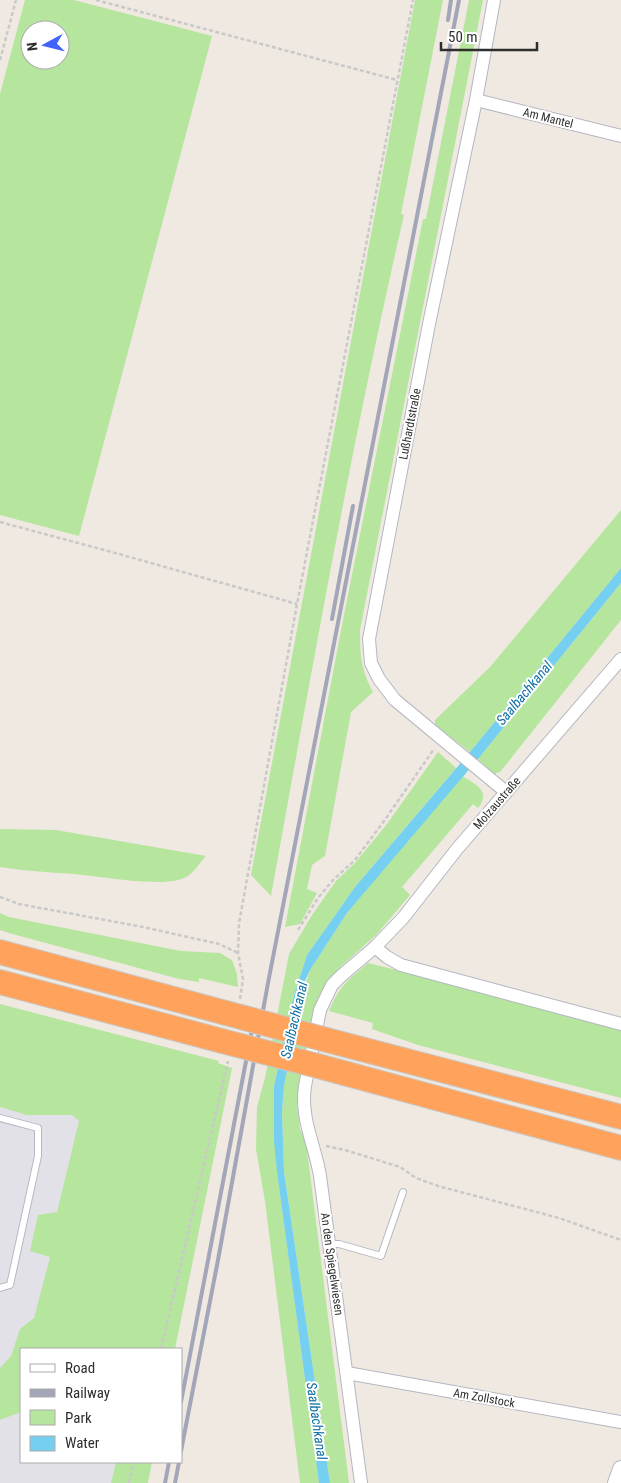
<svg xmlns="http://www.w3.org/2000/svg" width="621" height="1483" font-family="'Roboto Condensed',sans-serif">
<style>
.industrial{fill:#e3e1e8}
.green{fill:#b6e59e;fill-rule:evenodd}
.water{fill:#75cff0}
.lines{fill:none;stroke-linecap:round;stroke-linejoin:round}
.service-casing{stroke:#b4b7c1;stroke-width:8}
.minor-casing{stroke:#b4b7c1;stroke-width:14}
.tertiary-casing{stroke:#b4b7c1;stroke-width:18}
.motorway-casing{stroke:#c9c9c9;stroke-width:26}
.path{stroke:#c9c9c9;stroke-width:2.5;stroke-dasharray:4 2.5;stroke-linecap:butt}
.service{stroke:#fff;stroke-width:6}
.minor{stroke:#fff;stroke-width:12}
.tertiary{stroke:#fff;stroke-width:16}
.motorway{stroke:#ffa35c;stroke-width:24}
.rail{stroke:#a3a6b8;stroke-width:4}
.motorway-bridge-casing{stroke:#c9c9c9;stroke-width:26;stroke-linecap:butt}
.motorway-bridge{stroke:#ffa35c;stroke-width:24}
.labels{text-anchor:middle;stroke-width:4;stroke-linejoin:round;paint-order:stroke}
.street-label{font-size:12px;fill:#2e2e2e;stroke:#fff}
.water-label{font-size:14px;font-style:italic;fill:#0d6fa3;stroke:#fff}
</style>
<rect width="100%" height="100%" fill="#efe9e1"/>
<!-- industrial -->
<path class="industrial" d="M0,1083l80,21 92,135 -151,110v113h95l-5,21h-111z"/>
<!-- green -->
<g class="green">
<path d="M25,0h49l138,36 -133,500 -79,-21v-421zM30,30h30v30h-30z"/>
<path d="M415,0h28l-42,214 3,1c-52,225 -92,454 -133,681l-20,-21z"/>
<path d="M469,0h14l-123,630c0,25 1,40 13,62l-22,20 -26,144 -13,9 -5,24 10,4 -17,31 -15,3 56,-297 82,-411h3z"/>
<path d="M621,510v58l-151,184 -35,-27v-5l55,-53z"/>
<path d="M621,583v37l-121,152 -6,2 -16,-15z"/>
<path d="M438,752l18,16 -101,119 -48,68 -13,40 -20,91 3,86 42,311h-19l-35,-282 -9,-52 1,-42 8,-29 24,-124 23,-39 24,-34 19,-18 32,-39z"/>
<path d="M462,776c13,8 30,15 16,32l-5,-4 -71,83 8,8 -33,39 -39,35 -16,21 -6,13 -17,82 -2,20 3,24 6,13 43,341h-19l-46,-311 -2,-60 2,-26 17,-89 9,-27 37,-57z"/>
<path d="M0,829l56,1 150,26c-7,7 -12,18 -22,22 -22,10 -84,-2 -111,-4 -25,-2 -49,-3 -73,-7z"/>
<path d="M0,913l9,4 172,34 39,2 12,7 5,14 1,13 -39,-9v4l-20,-3 -170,-46 -9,-3z"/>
<path d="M368,963l114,28 139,37v70l-203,-53 -46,-16 1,-6 -44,-12c11,-26 18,-30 39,-48z"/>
<path d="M0,1004l219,57 -1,2 14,5 -57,281h-154v63l-21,8v-52l11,-12 9,-27 14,-11 16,-61 -20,-6 8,-36 19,-3 22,-91 -7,-6h-45l-27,-8z"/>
<path d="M116,1462h36l-4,21h-37z"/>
</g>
<!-- water -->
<path class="water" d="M621,568v15l-143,176 -131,154 -37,57 -6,13 -20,103 -2,26 2,60 46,311h-11l-42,-311 -3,-32v-54l20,-91 13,-40 48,-68 115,-135z"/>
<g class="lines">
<defs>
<g id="service">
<path d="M0,1118l38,10v28l-28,129 -10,3"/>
<path d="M329,1244h10l42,12 22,-64"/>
</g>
<g id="minor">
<path d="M494,0l-18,100 -47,224 -60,315 2,24 8,16 16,21 111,92"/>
<path d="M476,100l145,36"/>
<path d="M375,947l12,10 14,8 220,59"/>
<path d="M347,1373l274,49"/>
<path d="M361,1483l-41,-307c-5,-31 -20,-58 -15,-90l15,-76 12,-25 9,-9 34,-29 28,-29 54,-69 164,-190"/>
</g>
<path id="tertiary" d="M616,1483l5,-14"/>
<g id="motorway">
<path d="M0,952l226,61"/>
<path d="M0,982l222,59"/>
<path d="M323,1039l298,78"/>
<path d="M318,1066l303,82"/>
</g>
</defs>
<!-- service casing -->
<use href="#service" class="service-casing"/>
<!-- minor casing -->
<use href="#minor" class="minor-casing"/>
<!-- tertiary casing -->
<use href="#tertiary" class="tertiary-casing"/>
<!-- motorway casing -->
<use href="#motorway" class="motorway-casing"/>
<!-- path -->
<g class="path">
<path d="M96,0l301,80"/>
<path d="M0,60l16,-60"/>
<path d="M0,522l119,32 178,50"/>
<path d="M0,897l19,7 124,23 76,17 19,9"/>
<path d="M298,930l20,-32 15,-18 22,-20 29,-39 50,-72"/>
<path d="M240,999l3,-20 -5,-26 1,-30 58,-319 116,-604"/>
<path d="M326,1146l19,4 55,17 16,11 22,8 121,32 62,22"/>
<path d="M161,1349l67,-288"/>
<path d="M129,1483l5,-21"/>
</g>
<!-- service -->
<use href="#service" class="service"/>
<!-- minor -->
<use href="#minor" class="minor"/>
<!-- tertiary -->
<use href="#tertiary" class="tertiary"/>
<!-- motorway -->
<use href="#motorway" class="motorway"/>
<!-- rail -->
<g class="rail">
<path d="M448,20l3,-20"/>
<path d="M332,619l21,-113"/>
<path d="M181,1402l74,-388"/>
<path d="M181,1451l37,-191 50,-277 191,-983"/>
<path d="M165,1483l4,-21"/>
<path d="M175,1483l4,-21"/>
</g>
<defs>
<g id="motorway-bridge">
<path d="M226,1013l97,26"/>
<path d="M222,1041l96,25"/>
</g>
</defs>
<!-- motorway-bridge casing -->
<use href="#motorway-bridge" class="motorway-bridge-casing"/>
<!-- motorway-bridge -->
<use href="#motorway-bridge" class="motorway-bridge"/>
</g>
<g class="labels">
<!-- street labels -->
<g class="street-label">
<text transform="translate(548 118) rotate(14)" y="4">Am Mantel</text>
<text transform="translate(410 424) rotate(-79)" y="4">Lußhardtstraße</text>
<text transform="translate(497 803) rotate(-49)" y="4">Molzaustraße</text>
<text transform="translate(332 1264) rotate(82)" y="4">An den Spiegelwiesen</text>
<text transform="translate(484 1398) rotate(10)" y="4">Am Zollstock</text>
</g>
<!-- water labels -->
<g class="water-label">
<text transform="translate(524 693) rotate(-50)" y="5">Saalbachkanal</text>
<text transform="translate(294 1020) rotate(-77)" y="5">Saalbachkanal</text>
<text transform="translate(317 1421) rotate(82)" y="5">Saalbachkanal</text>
</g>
</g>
<!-- legend -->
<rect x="20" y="1348" width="162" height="115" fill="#ffffff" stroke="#ababab"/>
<rect x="30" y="1364" width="25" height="8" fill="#ffffff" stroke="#ababab"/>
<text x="65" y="1373" font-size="15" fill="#2e2e2e">Road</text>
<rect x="30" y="1389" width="25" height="8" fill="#a3a6b8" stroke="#ababab"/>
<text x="65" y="1398" font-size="15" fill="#2e2e2e">Railway</text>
<rect x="30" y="1410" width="25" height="15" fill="#b6e59e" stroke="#ababab"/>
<text x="65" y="1423" font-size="15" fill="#2e2e2e">Park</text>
<rect x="30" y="1436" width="25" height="15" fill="#75cff0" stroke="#ababab"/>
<text x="65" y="1448" font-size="15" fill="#2e2e2e">Water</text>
<!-- north arrow -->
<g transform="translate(45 45) rotate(263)"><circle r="24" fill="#ffffff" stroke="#ababab"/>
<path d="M0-4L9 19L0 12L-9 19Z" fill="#4264fb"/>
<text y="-8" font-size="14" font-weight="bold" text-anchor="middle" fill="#2e2e2e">N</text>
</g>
<!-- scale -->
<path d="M441 42v8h96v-8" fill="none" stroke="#2e2e2e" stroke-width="2.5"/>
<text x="448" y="42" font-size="15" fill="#2e2e2e" stroke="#ffffff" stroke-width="4" paint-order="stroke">50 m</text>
</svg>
